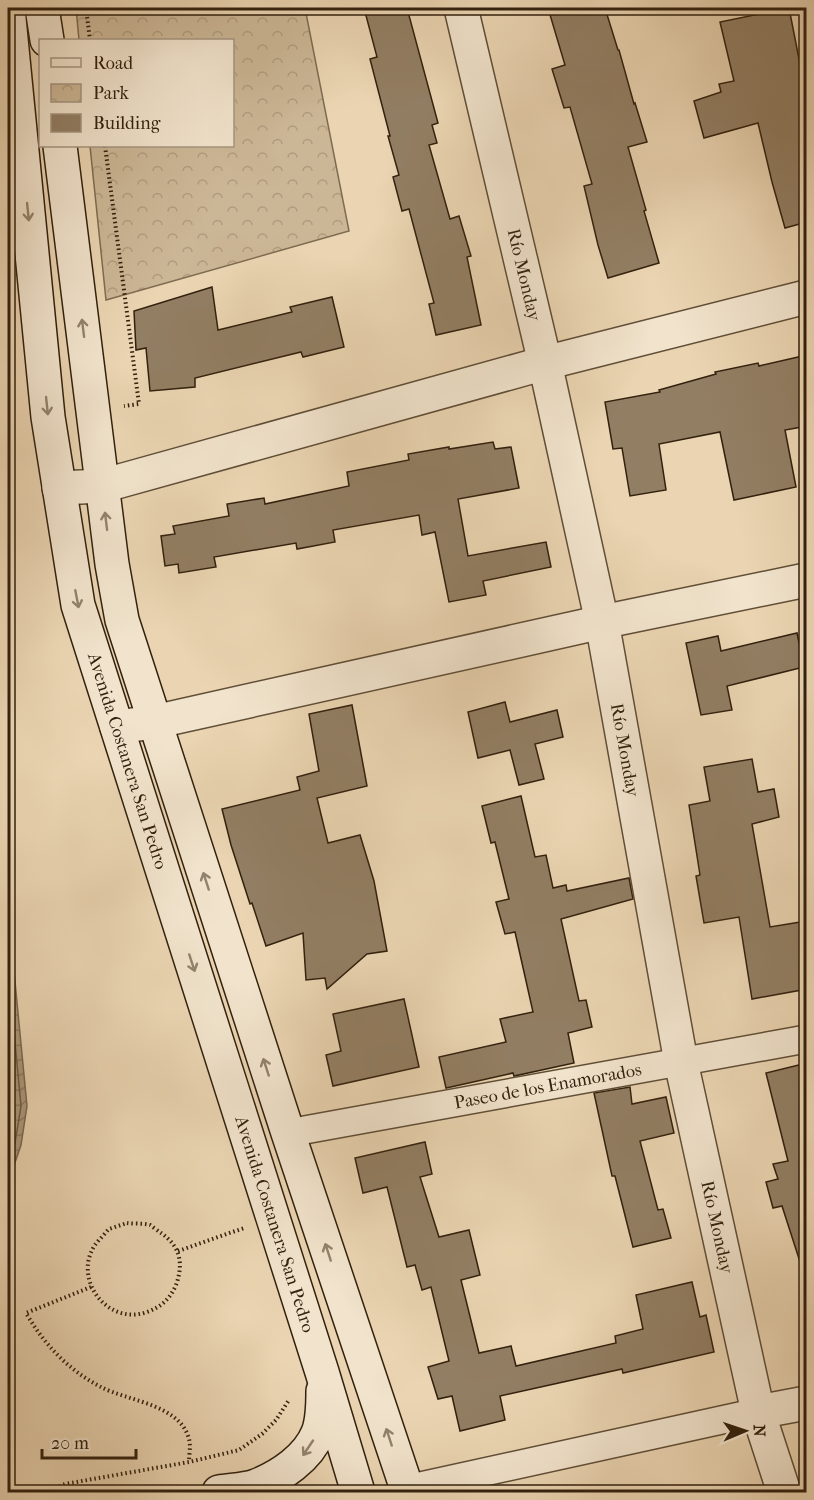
<svg xmlns="http://www.w3.org/2000/svg" width="814" height="1500" font-family="'IM FELL French Canon',serif">
<style>
.park{fill:url(#park-crowns);stroke:#7e6c52;stroke-width:1.5}
.water{fill:url(#water-waves);stroke:#7b684f;stroke-width:1.5}
.lines{fill:none;stroke-linecap:round;stroke-linejoin:round}
.shore{stroke:#6e5c44;stroke-width:1.5}
.building{fill:#927e63;stroke:#32210e;stroke-width:1.5}
.pedestrian-casing{stroke:#604e37;stroke-width:30}
.minor-casing{stroke:#604e37;stroke-width:36}
.secondary-casing{stroke:#32210e;stroke-width:36}
.path{stroke:#32210e;stroke-width:4;stroke-dasharray:1.5 3;stroke-linecap:butt}
.pedestrian{stroke:#f1e3cc;stroke-width:27}
.minor{stroke:#f1e3cc;stroke-width:33}
.secondary{stroke:#f1e3cc;stroke-width:33}
.oneway{stroke:#92826d}
.labels{text-anchor:middle;stroke-width:5;stroke-linejoin:round;paint-order:stroke}
.street-label{font-size:18px;fill:#32210e;stroke:#f1e3cc}
</style>
<defs>
<pattern id="park-crowns" width="20" height="18" patternUnits="userSpaceOnUse" patternTransform="scale(1.5)"><rect width="20" height="18" fill="#cbb695"/><path d="M2 6a3 3 0 1 1 6 0M12 15a3 3 0 1 1 6 0" fill="none" stroke="#af9c7f"/></pattern>
<pattern id="water-waves" width="16" height="10" patternUnits="userSpaceOnUse" patternTransform="scale(1.5)"><rect width="16" height="10" fill="#ab977a"/><path d="M0 5q4-4 8 0t8 0" fill="none" stroke="#8c7b62"/></pattern>
</defs>
<rect width="100%" height="100%" fill="#ead4b1"/>
<filter id="stains"><feTurbulence type="fractalNoise" baseFrequency=".00333" numOctaves="4"/><feColorMatrix values="0 0 0 0 .2 0 0 0 0 .09 0 0 0 0 .02 0 0 0 .5 -.17"/></filter>
<radialGradient id="worn" r=".72"><stop offset=".6" stop-color="#630" stop-opacity="0"/><stop offset="1" stop-color="#630" stop-opacity=".3"/></radialGradient>
<!-- park -->
<path class="park" d="M76,8h229l44,223 -243,69 -16,-154h142v-106h-153z"/>
<!-- water -->
<path class="water" d="M8,909l19,197 -6,39 -13,38z"/>
<g class="lines">
<!-- shore -->
<g class="shore">
<path d="M8,968l13,138 -6,37 -7,22"/>
<path d="M8,1041l5,65 -5,37"/>
</g>
</g>
<!-- building -->
<g class="building">
<path d="M364,8h43l31,115 -6,2 5,18 -8,2 21,74 9,-3 12,40 -4,1 14,68 -45,10 -7,-31 5,-1 -25,-94 -7,2 -9,-34 6,-2 -11,-39h2l-20,-77 7,-2z"/>
<path d="M548,8h57l13,42h1l15,54 1,-1 12,39 -19,5 18,63 -2,1 15,52 -51,15 -10,-33 -14,-59 8,-2 -22,-77 -6,1 -12,-39 13,-4z"/>
<path d="M789,8l11,56 7,-1v159l-22,6 -13,-46 -14,-59 -54,15 -10,-37 27,-9 -2,-8 15,-3 -14,-59z"/>
<path d="M212,287l6,43 74,-18 -2,-5 42,-10 12,50 -41,10 -2,-5 -106,26v9l-45,4 -4,-43 -10,2 -2,-39z"/>
<path d="M807,355v71l-22,4 11,57 -62,13 -14,-68 -61,12 7,46 -36,6 -8,-48 -9,1 -8,-47 55,-10 -1,-2 57,-16 -1,-2 43,-9 1,3z"/>
<path d="M493,442l2,7 16,-2 8,41 -61,11 10,57 78,-14 5,25 -68,14 3,14 -37,7 -14,-70 -13,3 -3,-20 -86,15 2,12 -38,7 -1,-6 -82,14 2,10 -37,6 -1,-9 -13,2 -4,-30 14,-2 -2,-8 56,-10 -2,-12 37,-6 1,6 84,-18 -2,-14 62,-12 -1,-6 41,-7v2z"/>
<path d="M797,633l7,34 -77,19 5,24 -31,5 -15,-72 32,-7 3,15z"/>
<path d="M505,702l5,20 47,-12 6,27 -28,7 9,35 -25,6 -9,-35 -32,8 -10,-46z"/>
<path d="M352,705l15,81 -50,12 11,45 32,-8 14,46 13,70 -20,3 -40,35 -2,-11 -19,2 -3,-47 -37,13 -14,-43 -2,1 -19,-59 -9,-36 78,-19 -3,-13 22,-6 -10,-57z"/>
<path d="M752,759l6,33 16,-3 5,28 -27,7 18,103 37,-6v68l-55,10 -13,-82 -35,6 -8,-47 4,-1 -11,-70 21,-4 -6,-34z"/>
<path d="M521,796l14,61 11,-2 7,33 13,-3 1,6 62,-13 4,21 -72,20 18,82 7,-1 6,27 -24,6 6,30 -60,13 -1,-3 -67,15 -7,-31 67,-15 -6,-23 33,-7 -18,-80 -10,2 -9,-32 13,-3 -14,-57 -4,1 -9,-37z"/>
<path d="M404,999l15,68 -86,19 -7,-31 15,-4 -8,-37z"/>
<path d="M807,1063v201l-6,1 -19,-59 -9,2 -7,-26 12,-3 -5,-15 15,-3 -22,-88z"/>
<path d="M630,1087l2,17 34,-7 8,36 -34,8 18,69 5,-1 8,29 -38,9 -18,-71h-3l-18,-83z"/>
<path d="M425,1142l7,32 -12,3 19,60 30,-7 11,45 -19,5 18,73 32,-7 5,20 100,-23 -1,-7 28,-7 -7,-34 56,-13 8,35 6,-2 8,37 -91,21 -1,-4 -122,27 5,24 -45,11 -8,-35 -14,3 -10,-32 21,-6 -18,-74 -9,3 -7,-25 -8,2 -20,-80 -24,6 -8,-35z"/>
</g>
<g class="lines">
<defs>
<g id="pedestrian">
<path id="s1" d="M288,1133l518,-94"/>
<path d="M407,1489l351,-77"/>
</g>
<g id="minor">
<path id="s2" d="M461,8l84,355 57,259 79,440 77,350 26,80"/>
<path d="M59,488l43,-2 443,-123 261,-66"/>
<path d="M117,727l37,-5 448,-100 204,-42"/>
<path d="M758,1412l48,-9"/>
</g>
<g id="secondary">
<path id="s3" d="M8,8l40,409 30,188 244,767 36,120"/>
<path d="M42,8l5,32"/>
<path d="M60,146l52,418 10,56 166,513 120,359"/>
<path d="M219,1492c12,-2 26,-2 37,-6 25,-10 52,-28 62,-53 5,-13 5,-29 5,-42"/>
</g>
</defs>
<!-- pedestrian casing -->
<use href="#pedestrian" class="pedestrian-casing"/>
<!-- minor casing -->
<use href="#minor" class="minor-casing"/>
<!-- secondary casing -->
<use href="#secondary" class="secondary-casing"/>
<!-- path -->
<g class="path">
<path d="M86,8l4,32"/>
<path d="M105,146l34,258 -15,2"/>
<path d="M127,1223c7,1 16,0 23,2 3,2 8,6 11,8 19,13 23,30 15,52 -6,14 -15,22 -29,27 -43,15 -79,-40 -47,-73 3,-3 6,-7 9,-10 6,-2 12,-4 18,-6z"/>
<path d="M178,1251l66,-23"/>
<path d="M91,1287l-65,26c18,31 42,57 75,74 26,14 79,17 88,52 2,7 0,16 0,23"/>
<path d="M47,1492l18,-8 124,-22 50,-12 23,-16 14,-14 13,-20"/>
</g>
<!-- pedestrian -->
<use href="#pedestrian" class="pedestrian"/>
<!-- minor -->
<use href="#minor" class="minor"/>
<!-- secondary -->
<use href="#secondary" class="secondary"/>
</g>
<!-- one-way arrows -->
<defs><path id="oneway-shaft" d="M-6 0H5M1.5-3L5.5 0L1.5 3" fill="none" stroke-width="1.6" stroke-linecap="round" stroke-linejoin="round" transform="scale(1.5)"/></defs>
<g class="oneway">
<use href="#oneway-shaft" transform="translate(28 212) rotate(84)"/>
<use href="#oneway-shaft" transform="translate(83 328) rotate(-97)"/>
<use href="#oneway-shaft" transform="translate(47 406) rotate(84)"/>
<use href="#oneway-shaft" transform="translate(106 521) rotate(-97)"/>
<use href="#oneway-shaft" transform="translate(77 599) rotate(79)"/>
<use href="#oneway-shaft" transform="translate(206 881) rotate(-108)"/>
<use href="#oneway-shaft" transform="translate(192 963) rotate(72)"/>
<use href="#oneway-shaft" transform="translate(266 1067) rotate(-108)"/>
<use href="#oneway-shaft" transform="translate(328 1252) rotate(-108)"/>
<use href="#oneway-shaft" transform="translate(389 1437) rotate(-108)"/>
<use href="#oneway-shaft" transform="translate(308 1448) rotate(124)"/>
</g>
<g class="labels">
<!-- street labels -->
<g class="street-label">
<text dy="6" stroke="none"><textPath href="#s2" startOffset="274">Río Monday</textPath></text>
<text dy="6" stroke="none"><textPath href="#s2" startOffset="760">Río Monday</textPath></text>
<text dy="6" stroke="none"><textPath href="#s3" startOffset="765">Avenida Costanera San Pedro</textPath></text>
<text dy="6" stroke="none"><textPath href="#s1" startOffset="264">Paseo de los Enamorados</textPath></text>
<text dy="6" stroke="none"><textPath href="#s3" startOffset="1251">Avenida Costanera San Pedro</textPath></text>
<text dy="6" stroke="none"><textPath href="#s2" startOffset="1246">Río Monday</textPath></text>
</g>
</g>
<!-- margin -->
<rect width="814" height="1500" fill="none" stroke="#ead4b1" stroke-width="30"/>
<rect x="9" y="9" width="796" height="1482" fill="none" stroke="#32210e" stroke-width="3"/>
<rect x="15" y="15" width="784" height="1470" fill="none" stroke="#32210e" stroke-width="1.5"/>
<!-- legend -->
<rect x="39" y="39" width="195" height="108" fill="#f1e3cc" stroke="#a59580" stroke-width="1.5"/>
<rect x="51" y="58" width="30" height="9" fill="#f1e3cc" stroke="#a59580" stroke-width="1.5"/>
<text x="93" y="69" font-size="18" fill="#32210e">Road</text>
<rect x="51" y="84" width="30" height="18" fill="url(#park-crowns)" stroke="#a59580" stroke-width="1.5"/>
<text x="93" y="99" font-size="18" fill="#32210e">Park</text>
<rect x="51" y="114" width="30" height="18" fill="#927e63" stroke="#a59580" stroke-width="1.5"/>
<text x="93" y="129" font-size="18" fill="#32210e">Building</text>
<!-- north arrow -->
<g transform="translate(745 1431) rotate(88)" stroke="#f1e3cc" stroke-width="4.5" paint-order="stroke">
<path d="M0-4.5L10 22L0 15L-10 22Z" fill="#32210e"/>
<text y="-9" font-size="16" font-weight="bold" text-anchor="middle" fill="#32210e">N</text>
</g>
<!-- scale -->
<path d="M42 1449v9h94v-9" fill="none" stroke="#32210e" stroke-width="3"/>
<text x="51" y="1449" font-size="18" fill="#32210e" stroke="#f1e3cc" stroke-width="4.5" paint-order="stroke">20 m</text>
<rect width="100%" height="100%" filter="url(#stains)"/>
<rect width="100%" height="100%" fill="url(#worn)"/>
</svg>
